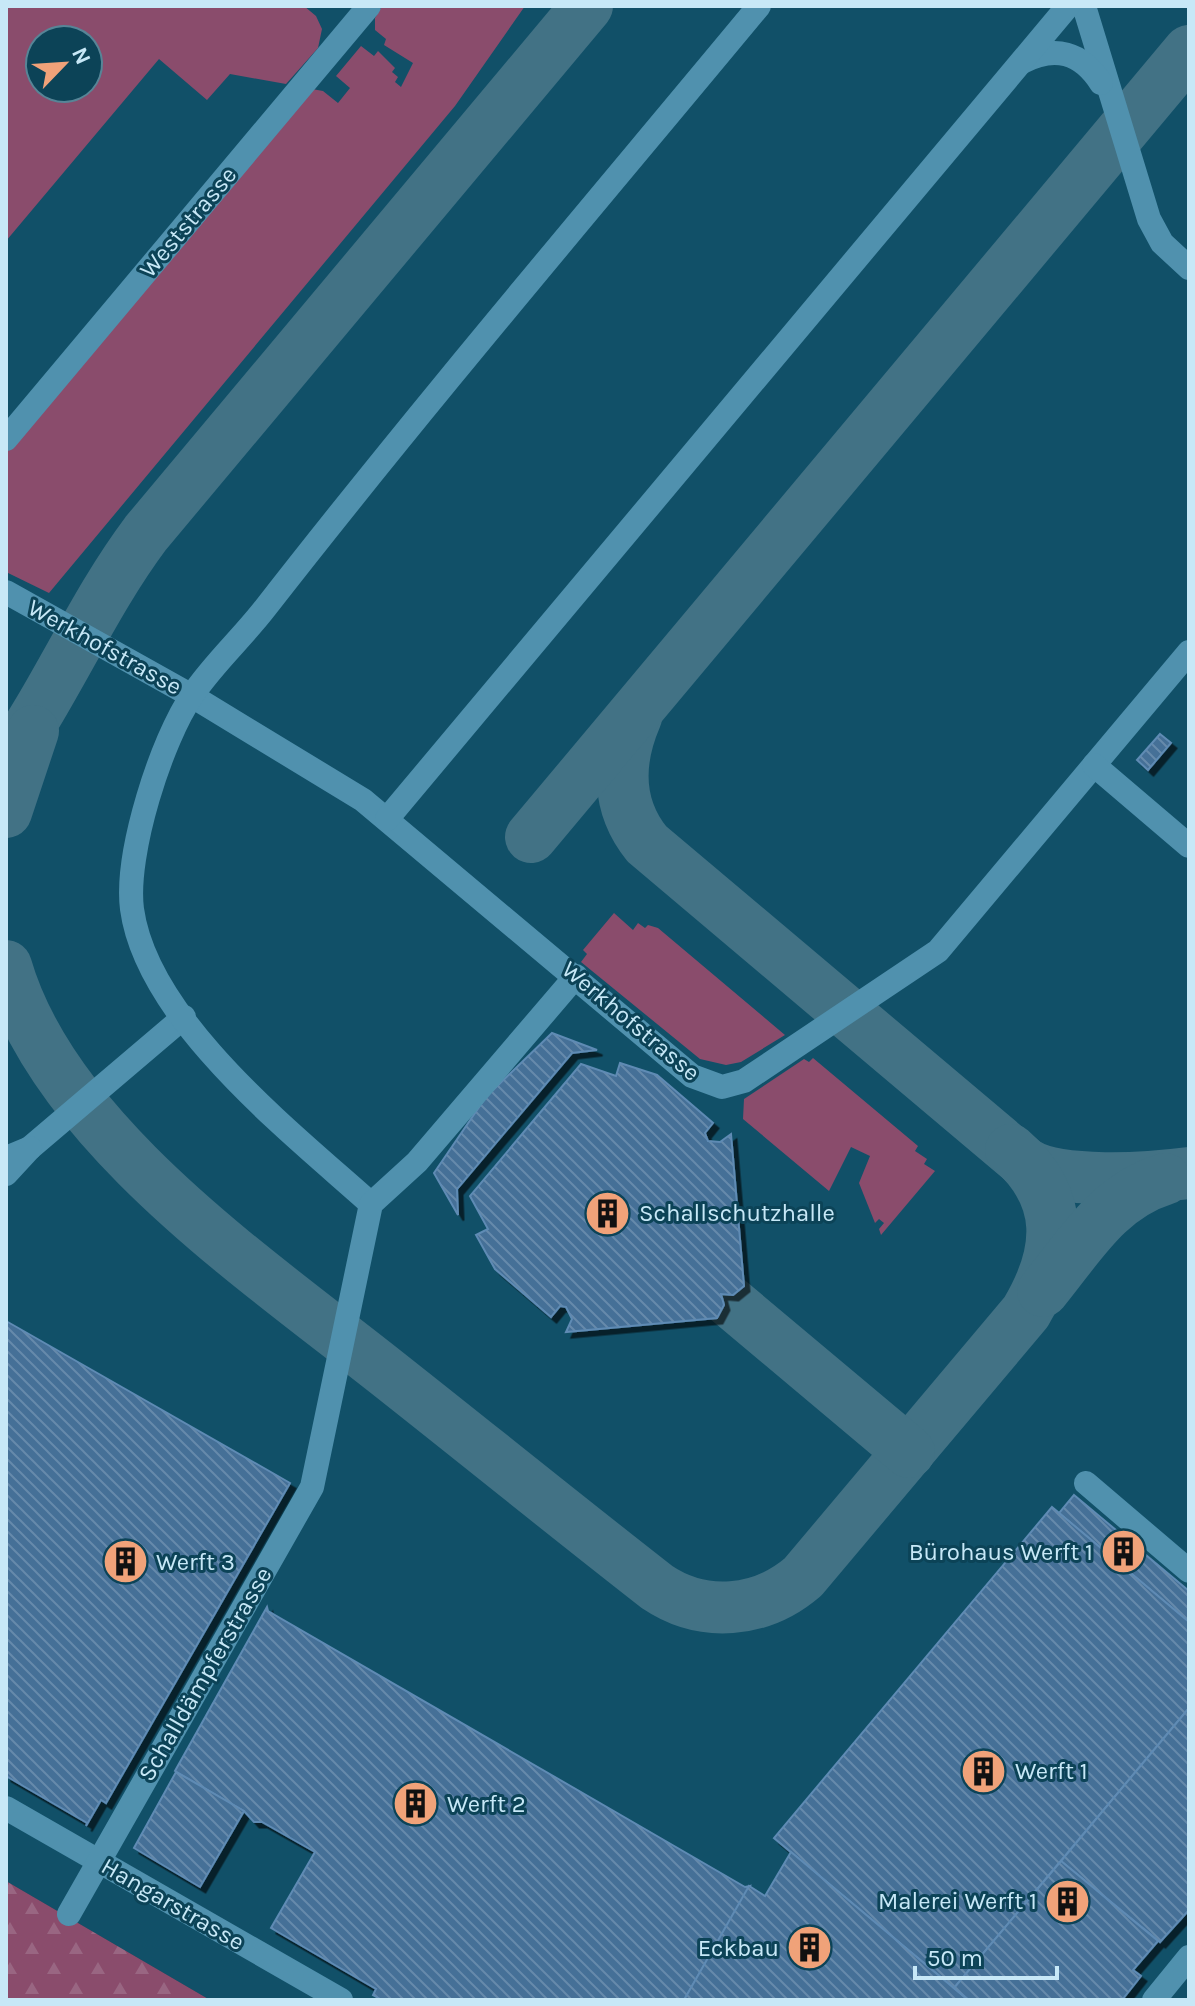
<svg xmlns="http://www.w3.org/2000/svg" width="1195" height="2006" font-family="Karla,sans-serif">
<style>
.built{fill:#115068;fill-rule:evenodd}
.green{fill:#8a4c6c;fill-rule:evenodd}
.forest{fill:url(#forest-firs)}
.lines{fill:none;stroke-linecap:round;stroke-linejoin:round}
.taxiway{stroke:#427285;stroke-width:52}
.building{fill:url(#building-back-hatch);stroke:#5f8bb4;stroke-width:2;filter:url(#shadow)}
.minor{stroke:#5091ae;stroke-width:24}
.labels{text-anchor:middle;stroke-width:6;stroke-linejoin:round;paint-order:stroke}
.street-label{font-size:24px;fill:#c7e8f7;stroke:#0c4357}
.poi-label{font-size:24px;fill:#c7e8f7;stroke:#0c4357;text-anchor:start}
</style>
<defs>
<pattern id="forest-firs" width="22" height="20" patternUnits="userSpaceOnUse" patternTransform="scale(2)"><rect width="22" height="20" fill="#8a4c6c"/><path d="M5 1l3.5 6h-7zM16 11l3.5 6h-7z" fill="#996682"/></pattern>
<pattern id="building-back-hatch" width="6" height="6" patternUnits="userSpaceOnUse" patternTransform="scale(2)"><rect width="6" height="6" fill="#446f97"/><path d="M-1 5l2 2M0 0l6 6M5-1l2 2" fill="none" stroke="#668aab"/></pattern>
<filter id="shadow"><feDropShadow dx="5.5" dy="5.5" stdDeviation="0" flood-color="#0009"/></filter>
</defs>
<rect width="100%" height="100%" fill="#0c4357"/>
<!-- built -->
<path class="built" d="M6,6h1183v1994h-979l-204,-119zM40,40h48v48h-48z"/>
<!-- green -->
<g class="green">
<path d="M6,6h298l12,10 6,13 -4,19 -32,36 -56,-10 -23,26 -48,-41 -153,182zM40,40h48v48h-48z"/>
<path d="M382,6h143l-70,100 -406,487 -43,-21v-120l306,-363 11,2 15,12 12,-15 -14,-12 25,-30 13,10 4,-5 17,17 -3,4 6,5 -3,5 6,5 12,-24 -29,-18 2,-6 -11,-9v-12z"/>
<path d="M614,913l19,17 5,-7 7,5 3,-3 10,3 127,107 -44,27 -15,3 -26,-6 -119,-97 6,-8 -4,-4z"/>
<path d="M813,1058l105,88 -3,5 12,8 -3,5 11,7 -54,64 -2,-6 5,-6 -5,-4 -4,4 -16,-40 11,-27 -19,-9 -22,44 -86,-72 1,-20 60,-40 5,3z"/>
</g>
<!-- forest -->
<path class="forest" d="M6,1881l204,119h-204z"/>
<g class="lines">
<!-- taxiway -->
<g class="taxiway">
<path d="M636,717c-19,44 -20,89 11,127l378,319c33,22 125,15 164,10"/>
<path d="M6,762c52,-74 86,-157 140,-229l441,-527"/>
<path d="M6,812l27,-81"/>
<path d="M531,837l658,-786"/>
<path d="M6,966c48,166 249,302 380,406 90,71 180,144 271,215 46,31 104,26 146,-10l223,-265c35,-59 40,-114 -15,-162"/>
<path d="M666,1248l243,204"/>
<path d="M1043,1291c37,-45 64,-94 122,-112"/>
</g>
</g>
<!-- building -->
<g class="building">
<path d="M1160,734l11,9 -23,27 -11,-10z"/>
<path d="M552,1033l45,17 -25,3 -115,136 1,26 -24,-42 52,-76z"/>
<path d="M620,1063l37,12 56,48 -8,10 3,8 12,1 11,-8 13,152 -11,9 -12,-1 3,11 -7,13 -151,14 6,-13 -6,-12 -6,-1 -9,11 -56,-48 -19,-34 12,-6 -18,-33 111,-132 35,12z"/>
<path d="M6,1321l284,162 -184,320 -5,-3 -15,26 1,-3 -81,-47z"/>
<path d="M1074,1495l115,96v31l-130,-109z"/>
<path d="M1052,1507l137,115v86l-235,280 -180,-150z"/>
<path d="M267,1607l1,4 477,276 5,-1 -66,114h-302l-9,-5 3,-6 -105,-61 44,-76 -53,-30h-8l-10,-11 -69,-40z"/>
<path d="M1189,1708v202l-29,32 -99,-81z"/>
<path d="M176,1772l68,39 -44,76 -66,-39z"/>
<path d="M791,1852l177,148h-284l65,-114 16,10z"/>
<path d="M1061,1861l97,80 -25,29 8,6 -19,24h-153l-15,-12z"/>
</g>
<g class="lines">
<!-- minor -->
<g class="minor">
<path d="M1084,6l65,213 13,24 27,25"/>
<path d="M1022,62c33,-17 59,-10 79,21"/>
<path d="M6,439l363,-433"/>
<path d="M6,592l186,104 171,104 329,276 30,11 22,-6 194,-130 251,-299"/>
<path d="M1094,765l95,81"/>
<path d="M387,819l681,-813"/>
<path d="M30,1148l154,-131"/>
<path d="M6,1158l24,-10 -24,26"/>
<path d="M371,1204c-79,-71 -224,-184 -239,-295 -7,-55 29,-169 61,-215 21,-31 50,-57 73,-87 159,-204 328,-402 493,-601"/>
<path d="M1086,1483l103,88"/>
<path d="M6,1808l335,192"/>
<path d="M69,1914l243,-427 59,-283 46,-42 159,-186"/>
<path d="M1154,2000l35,-43"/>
</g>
</g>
<!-- icons -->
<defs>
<symbol id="building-disc" viewBox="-11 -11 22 22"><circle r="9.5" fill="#f0a279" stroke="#0c4357"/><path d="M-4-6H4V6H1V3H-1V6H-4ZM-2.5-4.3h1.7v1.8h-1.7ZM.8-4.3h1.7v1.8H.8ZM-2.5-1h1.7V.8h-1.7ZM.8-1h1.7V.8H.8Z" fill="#111"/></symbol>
</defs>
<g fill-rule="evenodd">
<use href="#building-disc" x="582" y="1188" width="51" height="51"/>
<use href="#building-disc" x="1098" y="1526" width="51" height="51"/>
<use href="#building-disc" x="100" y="1536" width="51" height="51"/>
<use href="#building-disc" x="958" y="1746" width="51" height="51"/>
<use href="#building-disc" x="390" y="1778" width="51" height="51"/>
<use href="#building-disc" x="1042" y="1876" width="51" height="51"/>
<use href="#building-disc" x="784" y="1922" width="51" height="51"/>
</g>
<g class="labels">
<!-- street labels -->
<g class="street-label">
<text transform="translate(188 222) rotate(-50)" y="8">Weststrasse</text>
<text transform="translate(105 647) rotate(29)" y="8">Werkhofstrasse</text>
<text transform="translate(631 1021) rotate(40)" y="8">Werkhofstrasse</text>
<text transform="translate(205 1674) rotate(-60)" y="8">Schalldämpferstrasse</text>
<text transform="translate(173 1904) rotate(30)" y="8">Hangarstrasse</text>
</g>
<!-- poi labels -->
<g class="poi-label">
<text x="639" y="1221">Schallschutzhalle</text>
<text x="1093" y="1560" text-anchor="end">Bürohaus Werft 1</text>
<text x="156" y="1570">Werft 3</text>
<text x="1015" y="1779">Werft 1</text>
<text x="447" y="1812">Werft 2</text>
<text x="1037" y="1909" text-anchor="end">Malerei Werft 1</text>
<text x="779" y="1956" text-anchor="end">Eckbau</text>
</g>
</g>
<!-- border -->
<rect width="1195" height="2006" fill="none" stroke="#c7e8f7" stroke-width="16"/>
<!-- north arrow -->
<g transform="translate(64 64) rotate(65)"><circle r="38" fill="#0c4357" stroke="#578597" stroke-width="2"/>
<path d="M0-6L14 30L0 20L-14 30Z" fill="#f0a279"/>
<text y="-12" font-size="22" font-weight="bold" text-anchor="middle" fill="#c7e8f7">N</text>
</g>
<!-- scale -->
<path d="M915 1966v12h142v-12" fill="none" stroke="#c7e8f7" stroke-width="4"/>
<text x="927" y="1966" font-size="24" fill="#c7e8f7" stroke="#0c4357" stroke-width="6" paint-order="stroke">50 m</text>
</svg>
